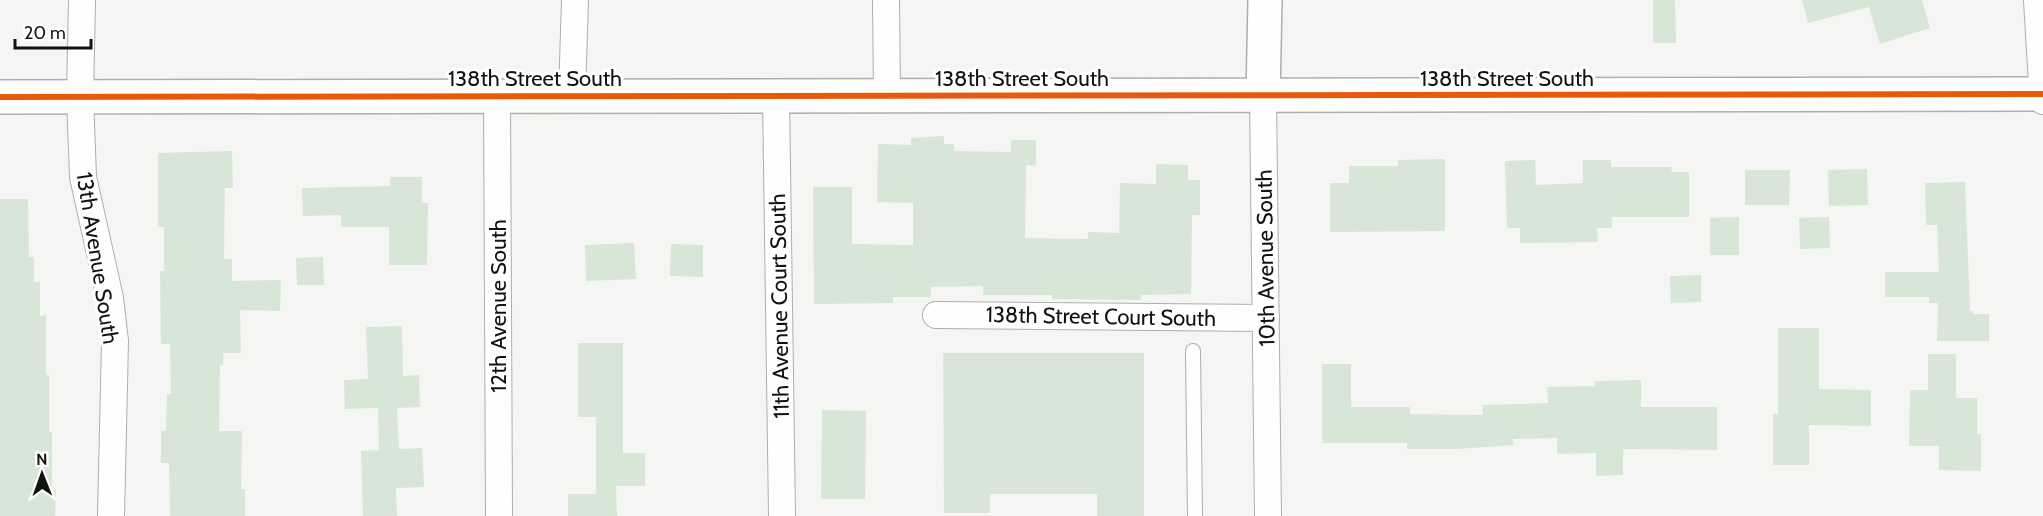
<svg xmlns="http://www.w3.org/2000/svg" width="2043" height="516" font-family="Cabin,sans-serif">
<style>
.building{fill:#d7e6d7}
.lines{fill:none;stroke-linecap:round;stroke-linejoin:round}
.lane-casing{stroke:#aeafad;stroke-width:16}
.street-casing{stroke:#aeafad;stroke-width:28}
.secondary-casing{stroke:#aeafad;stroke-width:36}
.lane{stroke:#fefefd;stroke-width:14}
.street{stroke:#fefefd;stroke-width:26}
.secondary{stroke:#fefefd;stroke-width:33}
.cycleway-casing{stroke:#fff;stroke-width:10}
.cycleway{stroke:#e8590c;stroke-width:6}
.labels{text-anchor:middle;stroke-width:6;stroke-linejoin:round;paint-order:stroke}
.street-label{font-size:22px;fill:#121311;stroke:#fff}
</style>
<rect width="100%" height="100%" fill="#f5f6f3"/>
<!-- building -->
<g class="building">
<path d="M1653,0h22l1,43h-23z"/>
<path d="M1802,0h120l8,28 -50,16 -11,-37 -61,16z"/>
<path d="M944,136v8h10v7l57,1v-12h25v26l-10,-1 -1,73 63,1v-7l31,1 1,-50 36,1v-20l32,1v15h12v35h-8l-1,79 -50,1v5l-89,-1v-4h-69v-9l-52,1v10h-38v6l-79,1 -1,-117h39v57l61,1v-42l-36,-1 1,-58 33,1v-7z"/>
<path d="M232,151l1,37h-8l-1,71h8v22l49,-1 -1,31 -40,-1 1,43h-18v12h-3l-1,66h23l-1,58h4v27h-75l-1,-53h-8v-32h5l1,-37h4l-1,-50h-9l-1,-73h4v-44h-6v-74z"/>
<path d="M1445,159v72l-115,1v-49h19v-17h49v-6z"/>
<path d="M1535,160l1,25 47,-2v-23h28v7h60l1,5h17v45h-77v11h-15l1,14 -78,1v-15h-13l-2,-67z"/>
<path d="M1867,169l1,36 -39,1 -1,-36z"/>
<path d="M1745,170h45l-1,35h-44z"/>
<path d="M390,177h32v26h6l-1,62h-38v-38h-48v-12l-38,1 -1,-28 88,-2z"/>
<path d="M1965,182l5,129h3v3h16v27h-52l1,-38h-9v-6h-44v-25h54l-2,-47h-11l-1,-42z"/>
<path d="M0,199h28l1,58h5v25h6v34l6,-1v60h3v57h3v58h4l-1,26h-55z"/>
<path d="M1739,217v38h-29v-37z"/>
<path d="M1829,217l1,31 -30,1 -1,-31z"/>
<path d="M634,243l2,36 -50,2 -1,-36z"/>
<path d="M671,244l32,1v32l-33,-1z"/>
<path d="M323,257l1,28h-27l-1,-27z"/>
<path d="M1701,275v27l-30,1 -1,-27z"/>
<path d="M402,326l1,50 16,-1 1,32 -23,1 2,41 23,-1 2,39 -28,1 1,28h-34l-2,-65 18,-1 -1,-42 -33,1 -1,-29 24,-1 -2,-52z"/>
<path d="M1778,328h41v61l52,1v36l-62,-1v40h-36v-51h5z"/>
<path d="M578,343h45v110h22v33h-29l1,30h-49v-22h28v-77h-18z"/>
<path d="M943,353h201v163h-47v-22h-107v19h-46z"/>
<path d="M1928,354h28v44h21v36h4v37l-42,-1v-24h-30l1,-56h18z"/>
<path d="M1322,364h29v43h59v7l73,1 -1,-10 66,-2 -1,-16 48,-1v-5l46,-1v27h76v43l-94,-1v26l-27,1v-23l-39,1v-16l-44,1 1,6 -57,4h-50v-6h-85z"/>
<path d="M822,410l44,1 -1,88h-44z"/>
</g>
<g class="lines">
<defs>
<path id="lane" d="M1193,351l2,165"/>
<g id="street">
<path d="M82,0l-2,97 3,80 27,121 5,43 -4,175"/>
<path d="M886,0l1,95"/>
<path d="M2037,0l6,101"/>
<path d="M572,95l3,-95"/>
<path d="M776,96l6,420"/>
<path d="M497,97l2,419"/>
<path d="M1263,97l5,419"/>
<path d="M936,315l330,3"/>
</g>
<g id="secondary">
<path d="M0,97c681,0 1362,0 2043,-3"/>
<path d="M1263,97l2,-97"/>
</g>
</defs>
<!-- lane casing -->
<use href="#lane" class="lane-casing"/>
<!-- street casing -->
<use href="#street" class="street-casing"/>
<!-- secondary casing -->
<use href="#secondary" class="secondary-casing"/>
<!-- lane -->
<use href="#lane" class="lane"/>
<!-- street -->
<use href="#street" class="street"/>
<!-- secondary -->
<use href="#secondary" class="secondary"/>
<defs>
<path id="cycleway" d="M0,97c681,0 1362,0 2043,-3"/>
</defs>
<!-- cycleway casing -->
<use href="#cycleway" class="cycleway-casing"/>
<!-- cycleway -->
<use href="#cycleway" class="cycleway"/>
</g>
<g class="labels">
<!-- street labels -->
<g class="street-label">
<text x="535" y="86">138th Street South</text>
<text x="1022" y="86">138th Street South</text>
<text x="1507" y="86">138th Street South</text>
<text transform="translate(98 258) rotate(81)" y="8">13th Avenue South</text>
<text transform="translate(1265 258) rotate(-91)" y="8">10th Avenue South</text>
<text transform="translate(498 306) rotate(-90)" y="8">12th Avenue South</text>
<text transform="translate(779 306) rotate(-91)" y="8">11th Avenue Court South</text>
<text transform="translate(1101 316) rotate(1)" y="8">138th Street Court South</text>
</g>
</g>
<!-- north arrow -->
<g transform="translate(42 474) rotate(359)" stroke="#ffffff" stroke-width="4.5" paint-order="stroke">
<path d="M0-4.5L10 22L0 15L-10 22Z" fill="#121311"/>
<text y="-9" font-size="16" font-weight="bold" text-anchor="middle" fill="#121311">N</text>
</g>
<!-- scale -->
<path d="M15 39v9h76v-9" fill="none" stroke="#121311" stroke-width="3"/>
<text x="24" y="39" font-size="18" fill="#121311" stroke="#ffffff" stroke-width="4.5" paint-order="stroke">20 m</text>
</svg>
